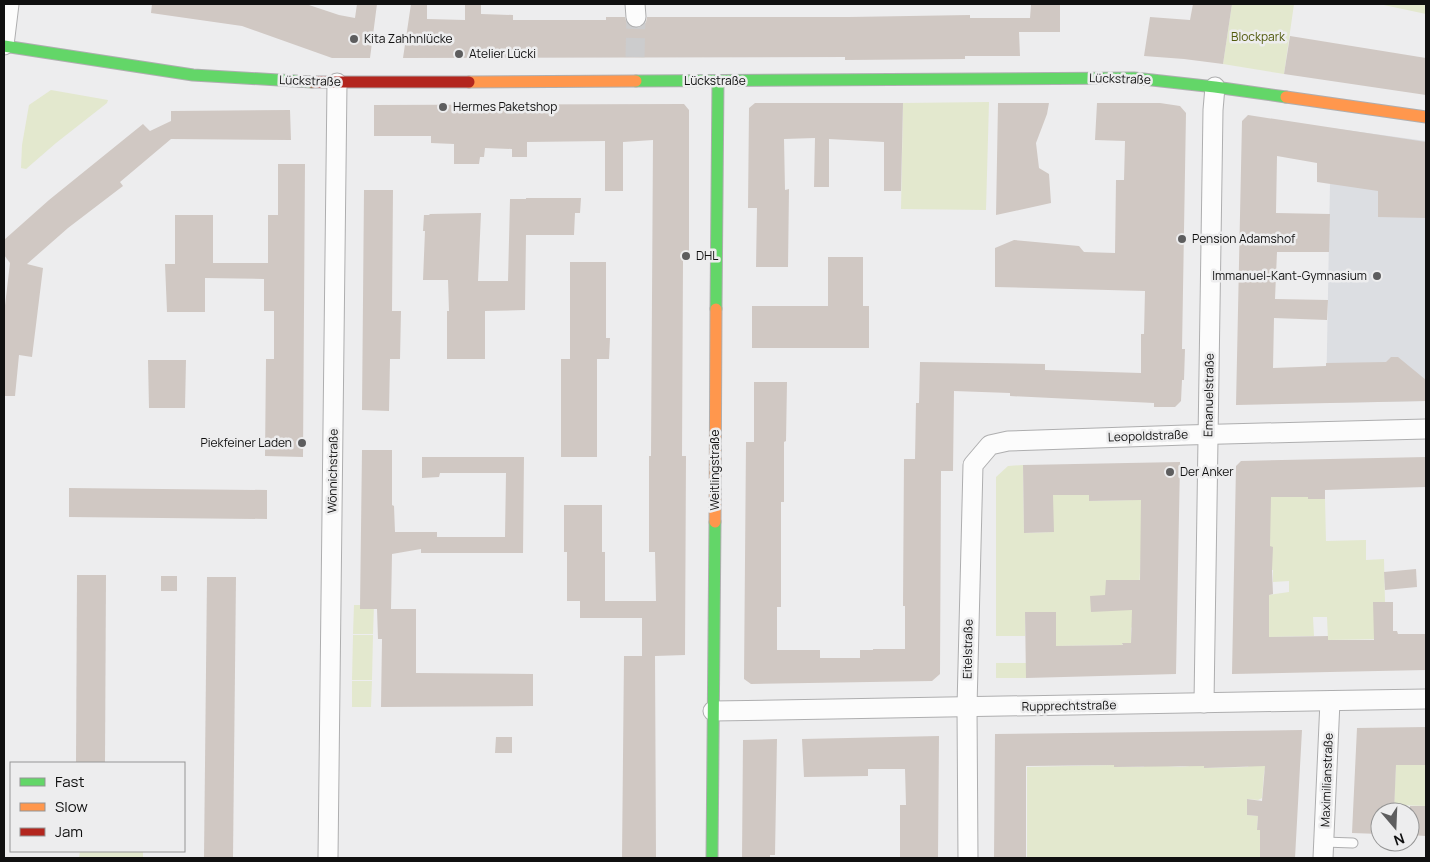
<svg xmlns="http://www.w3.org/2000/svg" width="1430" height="862" font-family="Manrope,sans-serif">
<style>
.built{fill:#dcdee2}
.green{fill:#e3e8ce}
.building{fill:#d0c8c3}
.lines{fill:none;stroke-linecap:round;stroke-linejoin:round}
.street-tunnel{stroke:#cccccd;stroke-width:19;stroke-dasharray:19 9;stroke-linecap:butt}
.lane-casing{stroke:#aeaeaf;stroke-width:11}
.street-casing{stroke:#aeaeaf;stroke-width:21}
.fast-casing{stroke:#aeaeaf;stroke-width:13}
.slow-casing{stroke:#aeaeaf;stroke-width:13}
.jam-casing{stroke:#aeaeaf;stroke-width:13}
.lane{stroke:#fcfcfc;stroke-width:9}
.street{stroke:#fcfcfc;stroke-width:19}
.fast{stroke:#63d668;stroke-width:11}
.slow{stroke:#ff974d;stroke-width:11}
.jam{stroke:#b3261e;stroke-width:11}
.poi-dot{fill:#5d5d5e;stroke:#ededee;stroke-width:2}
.labels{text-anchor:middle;stroke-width:5;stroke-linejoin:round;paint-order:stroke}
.park-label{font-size:12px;fill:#525b0e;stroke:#ededee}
.poi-label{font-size:12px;fill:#101010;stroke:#ededee;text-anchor:start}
.street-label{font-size:12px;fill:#101010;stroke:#ededee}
</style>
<rect width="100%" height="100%" fill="#ededee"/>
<!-- built -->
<path class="built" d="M1331,128l95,13v260l-100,2z"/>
<!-- green -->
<g class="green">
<path d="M1232,4h62l-10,70 -61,-10z"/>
<path d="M1379,4h47v10z"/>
<path d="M51,90l57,10 -1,3 -51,40 -30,26 -5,-1 1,-23 7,-40z"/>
<path d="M989,102l-3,108 -85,-1 2,-106z"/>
<path d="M1023,465l1,68 29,-1v-37h36l1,6 45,-1 9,-3 -5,94 -4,33 -4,4v15l-9,1 1,1 -67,1 -1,-34 -30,1v23h-29v-159l12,-11z"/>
<path d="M1270,496l38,1 1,2h16l1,42 40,-1v20l18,-1 1,43h-11v13l12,24 -58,1 -1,-23h-14l1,19 -45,1v-32h-1v-10l21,-3v-11l-16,1v-12h-3z"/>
<path d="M354,605h20l-1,29h-20z"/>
<path d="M353,635h20l-1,45h-20z"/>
<rect x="996" y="663" width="30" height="15"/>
<path d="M352,681h20l-1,26h-19z"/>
<path d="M1205,762l-1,6 44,-1 1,-2 18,-2 -3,10 -2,25 -4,2 -10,-1 -1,16 11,1 -1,14h3v28h-233v-91l87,-2v2h30l1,-4c20,3 40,7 60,-1z"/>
<path d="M1396,765h30v41l-32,-1z"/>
<path d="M80,851h63v7h-64z"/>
</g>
<!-- building -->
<g class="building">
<path d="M152,4h154l33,11 16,3 2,-14h20l-7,54h-38l-90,-32 -91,-13z"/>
<path d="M411,4h16v15l38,1v-16h16v10l32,1v5h93v-3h19l2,7 5,3 4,1 7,-2 3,-4 1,-5h202l121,-2v3h60l1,-13h29v27h-41l1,24h-55v3l-120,1v-3l-442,1z"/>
<path d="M1193,4h39l-9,60 -39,-5 -40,-3 6,-39 40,3z"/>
<path d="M1290,36l136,22v37l-142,-21z"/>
<path d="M755,103h148l-2,88h-17v-49l-55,-3v48h-15l1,-49 -31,1 1,51 4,-1 -1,78h-32l1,-59h-9l1,-100z"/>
<path d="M998,103h51l-2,11 -11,29 3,25 10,6 2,29 -55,12z"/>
<path d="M1097,103h63l20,3 6,7 -4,236h3l-1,31h-2l-1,21 -6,6h-21v-4l-144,-7v-3l-56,-2 -1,80h-12l-1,203 -8,7 -181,3 -7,-5 2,-237h8v-60h33l-1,59 -2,1v60h-3v105h-4v43h43v8h40v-8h13v-1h32v-43h-2l1,-147h11l1,-56h3l1,-41 125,2v6l96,3v-39h3l1,-43 -150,-4v-39l19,-8 65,6 5,6 31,1 1,-73h8l1,-39 -30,-1z"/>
<path d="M684,104l5,6v151h-6l-1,195h4l-1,199 -30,1 1,201h-2v1h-32l2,-202h18v-38h-62v-17h-13v-49h-3v-47h38v47h3v49h51l-1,-49h-6v-96h2l2,-316 -30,2v49h-18v-50l-78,1v15h-15v-8l-27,-1 -1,9h-4l-1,7h-25v-20l-23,-1v-7h-57v-31z"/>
<path d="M290,110l1,30 -120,-1 -51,43 3,4 -55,42 -41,36 16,4 -11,89 -13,-2 -4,41h-11v-82l6,-51 -6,-8v-15l45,-40 94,-76 7,7 21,-10v-10z"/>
<path d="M1248,115l178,27v76l-48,-1v-26l-61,-9v-19l-40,-7 -1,57 54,1 -1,38h-52l-2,47 53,1 -1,20 -53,-2 -1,50 53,-2v-3l60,-1 5,-5h7l28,23v21l-190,4 6,-284z"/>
<path d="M278,164h27l-2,293 -38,-1 1,-97h8v-48h-10v-32l-59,-1v34h-38l-2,-48h10v-49h38v48h55v-48h10z"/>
<path d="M364,190h29l-1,121h9l-1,48h-10l-1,52 -27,-1z"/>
<path d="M526,198h55l-1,15h-5l-1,22h-48l-1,75 -40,1v48h-38v-48h2l-1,-31h-25l2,-49h-2l1,-16h5l1,-1 51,-1 -3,68h30l2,-82h16z"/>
<path d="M828,257h35v49h6v42h-117v-42h76z"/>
<path d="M570,262h36v76h4l-1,21h-12v98h-36v-98h9z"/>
<path d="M148,360h38l-1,48h-36z"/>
<path d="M362,450h30v55l2,1 1,26h42v5h68l1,-64h-66l-1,4 -17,1v-21h102l-1,96h-102v-4l-29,5 -1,55h25v64l117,1v32l-152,1 1,-68h-4l-1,-30h-17z"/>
<path d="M1426,457v30l-101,3v9h-17v-2h-37l-1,49 3,1 -1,23 1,24 -4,1v42l59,-1v4h46l-1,-38h20v29h4l1,3h28v36l-194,4 4,-208 5,-5z"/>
<path d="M1180,462l-4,212 -150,4 -1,-66h31v34l67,-1 -1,-2h9l1,-33 -41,2 -1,-16 15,-1 1,-15h34l1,-80 -52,1v-6h-36l1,37 -30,1 -1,-68z"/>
<path d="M69,488l198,2v29l-198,-2z"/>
<path d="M1416,569l1,18 -32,3 -1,-18z"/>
<path d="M77,575h29l-1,188h-29z"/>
<rect x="161" y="576" width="16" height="15"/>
<path d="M207,577h29l-3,281h-29z"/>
<path d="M1426,727v38h-30l-2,47h-14v22l-28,-1 5,-105z"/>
<path d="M1302,730l-7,128h-35v-28h-3l1,-14 -11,-1v-16l15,2 3,-35 -61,2v-2l-90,1v-2l-88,1v92h-32l1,-124z"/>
<path d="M939,736l-1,122h-38v-53h6l-1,-36h-37v7l-64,1 -2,-38z"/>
<path d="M496,737h16v16h-17z"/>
<path d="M777,739l-2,116h-5v3h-28l1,-118z"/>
<path d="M1410,806h16v30l-16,-1z"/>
</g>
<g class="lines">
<!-- street-tunnel -->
<path class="street-tunnel" d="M635,57l1,-40"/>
<defs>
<path id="lane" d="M1324,842l29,1"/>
<g id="street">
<path d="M635,4l1,13"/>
<path d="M4,45l5,-41"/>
<path d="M1204,703l9,-593 2,-23"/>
<path d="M713,711l713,-12"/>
<path d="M328,858l9,-775"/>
<path d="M968,858l-1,-151 6,-242 17,-20 18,-4 178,-6 240,-6"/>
<path d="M1323,858l7,-157"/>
</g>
<g id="fast">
<path d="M4,46l189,29 119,7"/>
<path d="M636,81l498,-3 81,9 71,10"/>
<path d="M716,309l2,-228"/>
<path d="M712,858l3,-336"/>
</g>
<g id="slow">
<path d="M469,82l167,-1"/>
<path d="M1286,97l140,20"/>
<path d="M715,522l1,-213"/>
</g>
<path id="jam" d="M312,82h157"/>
</defs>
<!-- lane casing -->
<use href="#lane" class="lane-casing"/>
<!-- street casing -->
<use href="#street" class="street-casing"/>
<!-- fast casing -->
<use href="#fast" class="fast-casing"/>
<!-- slow casing -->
<use href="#slow" class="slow-casing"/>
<!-- jam casing -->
<use href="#jam" class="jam-casing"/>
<!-- lane -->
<use href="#lane" class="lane"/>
<!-- street -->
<use href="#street" class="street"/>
<!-- fast -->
<use href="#fast" class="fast"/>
<!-- slow -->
<use href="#slow" class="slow"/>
<!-- jam -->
<use href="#jam" class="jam"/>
</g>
<!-- markers -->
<g class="poi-dot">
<circle cx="354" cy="39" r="5"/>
<circle cx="459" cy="54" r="5"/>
<circle cx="443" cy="107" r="5"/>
<circle cx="1182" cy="239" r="5"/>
<circle cx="686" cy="256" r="5"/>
<circle cx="1377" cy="276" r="5"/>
<circle cx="302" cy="443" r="5"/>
<circle cx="1170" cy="472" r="5"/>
</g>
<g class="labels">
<!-- park labels -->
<g class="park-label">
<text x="1258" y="41">Blockpark</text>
</g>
<!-- poi labels -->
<g class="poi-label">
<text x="364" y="43">Kita Zahhnlücke</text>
<text x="469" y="58">Atelier Lücki</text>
<text x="453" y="111">Hermes Paketshop</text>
<text x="1192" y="243">Pension Adamshof</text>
<text x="696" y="260">DHL</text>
<text x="1367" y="280" text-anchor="end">Immanuel-Kant-Gymnasium</text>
<text x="292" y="447" text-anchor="end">Piekfeiner Laden</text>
<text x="1180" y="476">Der Anker</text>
</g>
<!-- street labels -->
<g class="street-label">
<text transform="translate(1120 79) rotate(2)" y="4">Lückstraße</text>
<text transform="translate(310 81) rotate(2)" y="4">Lückstraße</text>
<text x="715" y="85">Lückstraße</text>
<text transform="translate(1209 395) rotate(-89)" y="4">Emanuelstraße</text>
<text transform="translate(1148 436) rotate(-2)" y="4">Leopoldstraße</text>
<text transform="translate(715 470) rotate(-90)" y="4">Weitlingstraße</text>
<text transform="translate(333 471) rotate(-89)" y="4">Wönnichstraße</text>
<text transform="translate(968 649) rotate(-89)" y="4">Eitelstraße</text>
<text transform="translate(1069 706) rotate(-1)" y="4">Rupprechtstraße</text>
<text transform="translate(1327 780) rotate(-88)" y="4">Maximilianstraße</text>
</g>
</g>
<!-- border -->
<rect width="1430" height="862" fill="none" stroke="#101010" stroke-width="10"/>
<!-- legend -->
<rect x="10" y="762" width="175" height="90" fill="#ededee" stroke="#959595"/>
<rect x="20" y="778" width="25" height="8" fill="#63d668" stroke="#959595"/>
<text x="55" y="787" font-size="15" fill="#101010">Fast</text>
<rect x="20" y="803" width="25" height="8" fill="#ff974d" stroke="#959595"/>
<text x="55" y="812" font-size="15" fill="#101010">Slow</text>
<rect x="20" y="828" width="25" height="8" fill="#b3261e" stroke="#959595"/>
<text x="55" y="837" font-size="15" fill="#101010">Jam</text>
<!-- north arrow -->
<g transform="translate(1395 827) rotate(161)"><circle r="24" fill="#ededee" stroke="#959595"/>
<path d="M0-4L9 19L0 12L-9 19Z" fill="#5d5d5e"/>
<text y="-8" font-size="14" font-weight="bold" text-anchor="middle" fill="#101010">N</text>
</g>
</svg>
